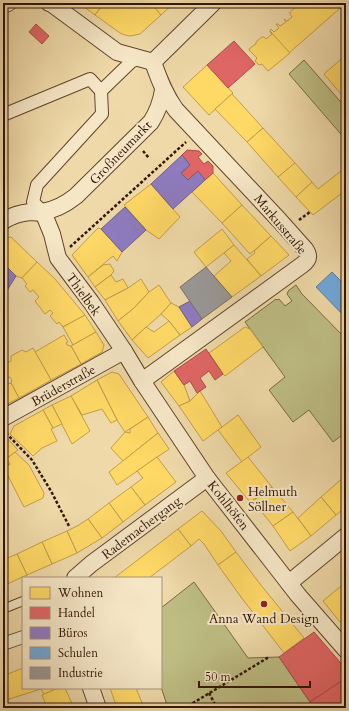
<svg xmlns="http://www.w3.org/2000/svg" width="349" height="711" font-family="Cardo,serif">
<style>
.green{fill:#bebe84;stroke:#786944}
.homes{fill:#ffd966;stroke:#c19e48}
.shops{fill:#e06666;stroke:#ac4d48}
.offices{fill:#8e7cc3;stroke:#725d89}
.schools{fill:#6fa8dc;stroke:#5c7c9b}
.industry{fill:#999;stroke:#7a716c}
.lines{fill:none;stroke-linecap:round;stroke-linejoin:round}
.service-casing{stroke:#60452c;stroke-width:10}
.pedestrian-casing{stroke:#60452c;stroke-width:14}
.minor-casing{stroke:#60452c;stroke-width:18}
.path{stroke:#311403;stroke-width:2.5;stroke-dasharray:3 2;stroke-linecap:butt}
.service{stroke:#f5e6c6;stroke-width:8}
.pedestrian{stroke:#f5e6c6;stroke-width:12}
.minor{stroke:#f5e6c6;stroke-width:16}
.poi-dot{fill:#8f2418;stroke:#f5e6c6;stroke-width:1.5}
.labels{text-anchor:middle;stroke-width:4;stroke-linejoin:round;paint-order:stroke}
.street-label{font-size:13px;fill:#311403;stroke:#f5e6c6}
.poi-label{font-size:13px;fill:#311403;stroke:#f5e6c6;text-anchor:start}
</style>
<rect width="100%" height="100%" fill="#efd9a8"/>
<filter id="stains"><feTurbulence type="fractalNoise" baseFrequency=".005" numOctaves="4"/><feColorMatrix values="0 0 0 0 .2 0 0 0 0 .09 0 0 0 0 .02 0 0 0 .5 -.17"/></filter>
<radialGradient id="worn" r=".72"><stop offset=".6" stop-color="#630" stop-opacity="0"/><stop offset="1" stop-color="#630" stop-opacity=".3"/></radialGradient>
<!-- green -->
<g class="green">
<path d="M304,60l42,48v32l-57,-66z"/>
<path d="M296,285l6,9 44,45v93l-13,10 -24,-32 -16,12 -24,-32 16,-13 -40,-55 31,-23 1,1 2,-1 6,7 7,-5 -5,-7 1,-2v-1z"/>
<path d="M194,582l54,76 31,-1 35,51h-146l-7,-21v-79z"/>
</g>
<!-- homes -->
<g class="homes">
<path d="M79,3h25l-9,12z"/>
<path d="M104,3h47l10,12 -21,19 -10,2 -5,-1 -5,-2 -25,-18z"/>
<path d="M151,3h23l-13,12z"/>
<path d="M300,3h46l-57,50 -19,-22 1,-2 3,3 5,-4 -3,-4h2l2,2 6,-4 -2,-3 3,2 5,-4 -2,-3v-2z"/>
<path d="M270,31l20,22 -22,18 -6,-7 -3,1 -4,-4 2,-3 -8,-8 1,-2 6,-4v-2l6,-5h2l2,2 6,-5 -2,-2z"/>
<path d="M346,55v45l-22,-26z"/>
<path d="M207,65l26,28 -24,22 -26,-28z"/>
<path d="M232,94l31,34 -16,14 -32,-33z"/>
<path d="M263,128l32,35 -17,14 -31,-35z"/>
<path d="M295,163l17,19 -16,15 -18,-20z"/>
<path d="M346,167v23l-33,25 -17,-18 16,-15 6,7z"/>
<path d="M213,173l29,32 -20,18 -30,-31z"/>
<path d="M151,184l29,33 -21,22 -13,-9 -22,-25z"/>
<path d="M242,205l29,31 -21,18 -28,-31z"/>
<path d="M98,228l3,1 21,23 -5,9 -4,-5 -25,21 -16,-22z"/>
<path d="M222,229l12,16 -28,22 -12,-15z"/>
<path d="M271,236l18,19 -28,21 -14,-17 8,-6 -1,-2z"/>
<path d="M11,237l26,25 -15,16 -6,-2 -13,-13v-23l2,-2z"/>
<path d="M234,245l27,31 -29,21 -18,-21 17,-15 -7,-8z"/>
<path d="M37,262l18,17 30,36 -22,12 -4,-5 -2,2 -7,-8 3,-3 -3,-3 -5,4 -10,-13 4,-4 -6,-7 -3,2 -5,-6 2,-2 -5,-6z"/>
<path d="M110,264l4,7 -3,4 -16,12 -7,-10 15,-12z"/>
<path d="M111,275l5,7 7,-3 5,9 -23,12 -10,-13z"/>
<path d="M141,279l8,13 -15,16 -16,13 -13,-21 23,-12z"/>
<path d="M159,285l12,18 -10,11 -29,26 -14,-19 16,-13 15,-16z"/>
<path d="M171,303l8,4 13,20 -12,8 -11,-14 -8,-7z"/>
<path d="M85,315l11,17 -23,13 -10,-18z"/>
<path d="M169,321l11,14 -32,23 -16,-18 14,-13 8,5z"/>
<path d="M245,327l5,2 13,18 -38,29 -2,-2 -14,-21z"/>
<path d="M96,332l8,13 -2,7 -21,12 -10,-18z"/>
<path d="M64,335l4,7 -2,1 1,2 4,1 10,18 -30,16 -16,-28z"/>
<path d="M33,348l18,32 -32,18 -8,-15 1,-3 -2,-3 -3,1 -4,-8v-5l8,-4v-5l11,-6 4,2z"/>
<path d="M174,371l10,14 6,16 -11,5 -18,-24z"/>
<path d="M112,372l7,2 29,43 -23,15 -8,-12 -20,-40z"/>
<path d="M3,375l5,9 3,-1 8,15 -16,8z"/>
<path d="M97,380l20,40 -6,3 -9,-14 -20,6 -11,-19z"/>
<path d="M200,391l22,36 -19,14 -24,-35 11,-5z"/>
<path d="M71,396l19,35 -18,13 -20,-39z"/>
<path d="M52,405l10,19 -9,4 -10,-18z"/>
<path d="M43,410l10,18 -2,1 6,12 -15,7 -9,8 -23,-22 4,-8z"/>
<path d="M238,415l23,32 -19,15 -24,-32z"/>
<path d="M148,417l10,16 -35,28 -12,-13 14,-16 5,1v-4z"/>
<path d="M158,433l11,16 -52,36 -8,-13z"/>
<path d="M3,435h1l14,15 -12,9 4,5 -7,5z"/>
<path d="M15,452l14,13 15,28 -1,5 -19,9 -20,-39 6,-4 -4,-5z"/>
<path d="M157,457l19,25 -31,23 -14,-18 12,-9 -6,-7z"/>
<path d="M248,457l24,30 -22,15 -24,-29z"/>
<path d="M345,476l1,2v29l-10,8 -15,-18z"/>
<path d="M131,487l14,18 -22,17 -14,-19z"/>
<path d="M272,487l21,25 -20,14 -20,-25z"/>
<path d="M321,497l15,18 -25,21 -13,-18z"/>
<path d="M109,503l14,19 -21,16 -14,-19z"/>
<path d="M202,511l19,20 15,21 -18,13 -14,-21 -5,-5 -8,7 -13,-17z"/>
<path d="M293,512l18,24 -21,15 -17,-25z"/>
<path d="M88,519l14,19 -25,15 -10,-22 12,-6z"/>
<path d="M178,529l13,17 -42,32h-35z"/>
<path d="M67,531l10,22 -25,11 -10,-22z"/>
<path d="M42,542l10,22 -25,11 -10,-21z"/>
<path d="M236,552l24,32 44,54 -20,15 -43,-56 -23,-32z"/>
<path d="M17,554l10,21 -24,11v-26z"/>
<path d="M346,582v34l-6,6 -17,-21z"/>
<path d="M23,668v20h35l-14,7 -3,-6 -38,12v-25z"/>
<path d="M58,688h7l9,20h-27l-5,-13z"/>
<path d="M110,688h26l8,20h-27z"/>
</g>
<!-- shops -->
<g class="shops">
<path d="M36,24l13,12 -7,8 -13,-12z"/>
<path d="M234,41l21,23 -27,24 -21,-23z"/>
<path d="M187,150l12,1 3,3 -4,3 6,7 4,-3 5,5v7l-8,7 -7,-9 -10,9 -7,-7 9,-8 -8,-10z"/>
<path d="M206,349l17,25 -8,6 -6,-9 -9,7 6,9 -9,6 -7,-12 -6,4 -10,-14z"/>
<path d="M314,632l32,37v9l-36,24 -31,-45z"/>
<path d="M346,678v30h-32l-4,-6z"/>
</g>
<!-- offices -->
<g class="offices">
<path d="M182,155l8,10 -9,8 7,7 10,-9 7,9 -32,29 -22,-25z"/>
<path d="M125,207l21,23 -24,22 -21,-23z"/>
<path d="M3,263l13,13 -10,16 -3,-2z"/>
<path d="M190,301l12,18 -10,8 -13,-20z"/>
</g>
<!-- schools -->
<path class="schools" d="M332,272l12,12 2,-1v35l-30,-31z"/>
<!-- industry -->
<path class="industry" d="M206,267l26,30 -30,22 -22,-32z"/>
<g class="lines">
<defs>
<path id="service" d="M3,609l20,-8"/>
<g id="pedestrian">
<path d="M101,91l30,-29 7,-4"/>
<path d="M3,115l87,-36 11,12 1,23 -65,71 -4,17 10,10"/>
<path d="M3,644l20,-7"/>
</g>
<g id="minor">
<path d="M49,3l3,1 65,48 36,10"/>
<path d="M3,5l5,-2"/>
<path d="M153,62l60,-59"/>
<path d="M43,212l9,22 6,24 33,44 33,49 18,30 65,97 91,117 48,55"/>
<path d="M3,221c8,-5 17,-8 27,-9 4,0 8,1 12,0 13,-2 24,-8 34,-16l75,-74c7,-11 10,-19 12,-32"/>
<path d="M142,381l160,-116c7,-5 8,-9 3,-16l-25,-28 -104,-111c-11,-15 -17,-31 -23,-48"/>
<path d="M3,418l121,-67"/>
<path d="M75,578l16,-14 116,-86"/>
<path d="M289,583l57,-47"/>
<path d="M91,688l7,20"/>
</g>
</defs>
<!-- service casing -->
<use href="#service" class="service-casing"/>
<!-- pedestrian casing -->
<use href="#pedestrian" class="pedestrian-casing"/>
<!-- minor casing -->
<use href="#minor" class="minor-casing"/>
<!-- path -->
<g class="path">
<path d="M143,151l6,7"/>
<path d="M299,220l11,-8"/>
<path d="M70,247l116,-105"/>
<path d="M6,433l26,27 19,31 18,35"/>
<path d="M209,693l8,15"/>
<path d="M191,708l2,-5 5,-3 71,-43"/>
</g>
<!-- service -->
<use href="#service" class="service"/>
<!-- pedestrian -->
<use href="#pedestrian" class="pedestrian"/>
<!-- minor -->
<use href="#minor" class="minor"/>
</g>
<!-- markers -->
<g class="poi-dot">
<circle cx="240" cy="498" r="4"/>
<circle cx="264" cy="604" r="4"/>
</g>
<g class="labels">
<!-- street labels -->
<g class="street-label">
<text transform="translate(120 152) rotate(-46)" y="5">Großneumarkt</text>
<text transform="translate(281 224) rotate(50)" y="5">Markusstraße</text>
<text transform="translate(84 294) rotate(54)" y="5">Thielbek</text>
<text transform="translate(63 385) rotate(-29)" y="5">Brüderstraße</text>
<text transform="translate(229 505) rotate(52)" y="5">Kohlhöfen</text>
<text transform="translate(141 527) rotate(-37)" y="5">Rademachergang</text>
</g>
<!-- poi labels -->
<g class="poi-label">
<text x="248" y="496">Helmuth<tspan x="248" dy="15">Söllner</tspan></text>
<text x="264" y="623" text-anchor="middle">Anna Wand Design</text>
</g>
</g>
<!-- margin -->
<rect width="349" height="711" fill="none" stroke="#efd9a8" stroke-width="16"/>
<rect x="4" y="4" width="341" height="703" fill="none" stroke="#311403" stroke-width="2"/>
<rect x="8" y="8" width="333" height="695" fill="none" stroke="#311403"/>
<!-- legend -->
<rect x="22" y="577" width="140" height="112" fill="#f5e6c6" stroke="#a79278"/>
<rect x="30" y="587" width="20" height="12" fill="#ffd966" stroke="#a79278"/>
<text x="58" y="597" font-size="12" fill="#311403">Wohnen</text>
<rect x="30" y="607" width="20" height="12" fill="#e06666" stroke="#a79278"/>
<text x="58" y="617" font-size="12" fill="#311403">Handel</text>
<rect x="30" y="627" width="20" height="12" fill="#8e7cc3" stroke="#a79278"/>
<text x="58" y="637" font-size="12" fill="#311403">Büros</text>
<rect x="30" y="647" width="20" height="12" fill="#6fa8dc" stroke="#a79278"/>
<text x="58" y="657" font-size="12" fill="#311403">Schulen</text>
<rect x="30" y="667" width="20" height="12" fill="#999999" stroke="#a79278"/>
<text x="58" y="677" font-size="12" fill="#311403">Industrie</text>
<!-- scale -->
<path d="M199 681v6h111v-6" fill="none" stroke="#311403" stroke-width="2"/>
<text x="205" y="681" font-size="12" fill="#311403" stroke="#f5e6c6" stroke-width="3" paint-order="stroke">50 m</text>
<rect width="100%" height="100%" filter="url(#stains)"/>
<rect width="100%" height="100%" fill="url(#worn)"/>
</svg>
